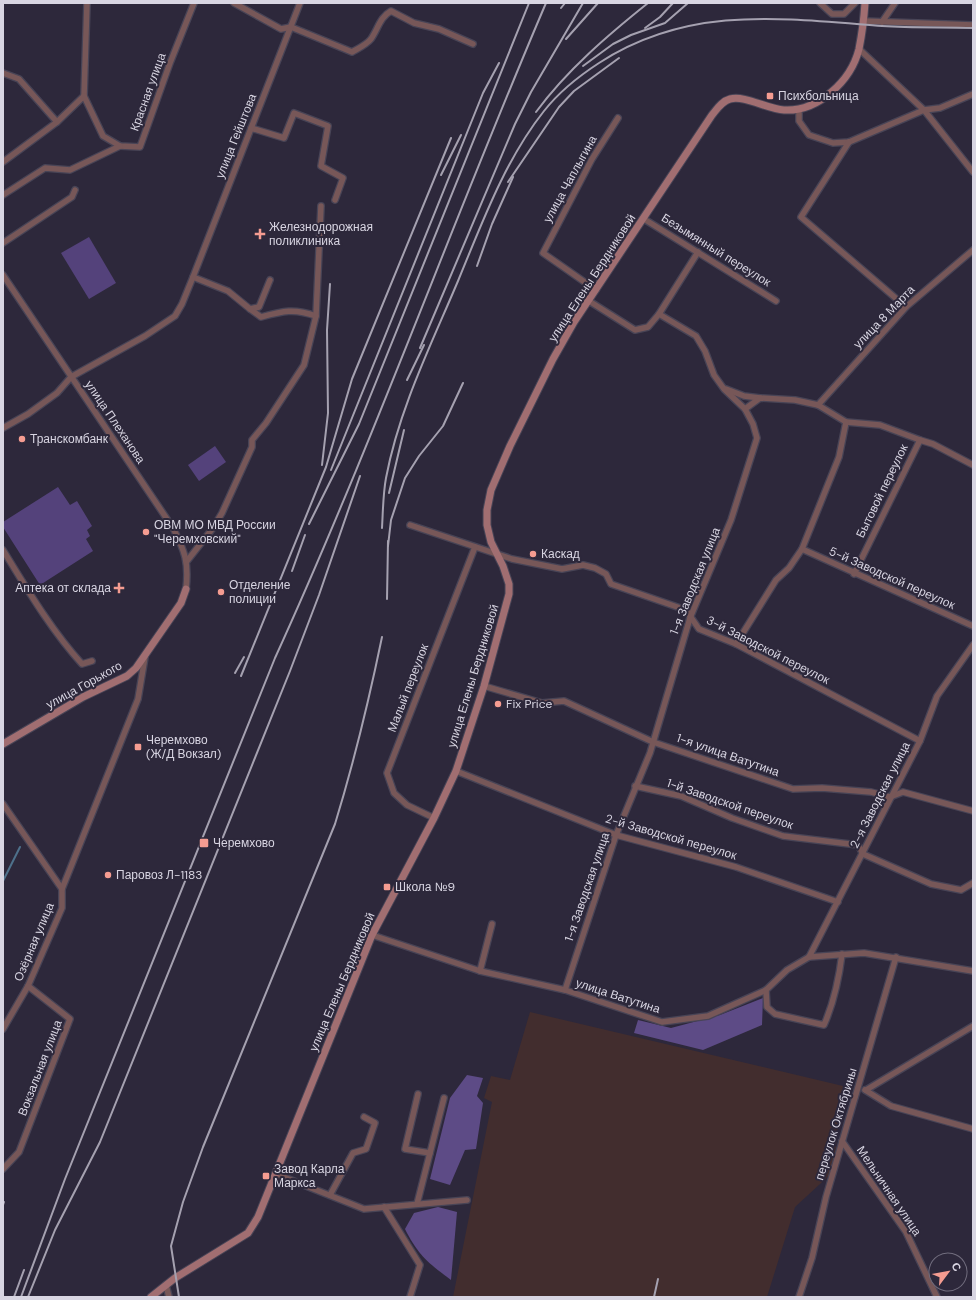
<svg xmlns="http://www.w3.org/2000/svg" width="976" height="1300" font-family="'DM Sans',sans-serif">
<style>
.industrial{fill:#422d2e}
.green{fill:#54427b}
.forest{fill:#5d4b86}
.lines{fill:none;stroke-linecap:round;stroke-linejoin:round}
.stream{stroke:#4e718b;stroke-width:2}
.street-casing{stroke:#484456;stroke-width:8}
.secondary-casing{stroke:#484456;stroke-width:9}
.street{stroke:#775758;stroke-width:5.5}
.secondary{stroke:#a16e71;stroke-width:7}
.rail{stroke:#a5a1b0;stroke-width:2}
.poi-dot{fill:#f59c91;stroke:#2d283b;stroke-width:1.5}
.labels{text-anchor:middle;stroke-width:4;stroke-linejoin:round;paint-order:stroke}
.street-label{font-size:12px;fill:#d8d5e2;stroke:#2d283b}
.poi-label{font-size:12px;fill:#d8d5e2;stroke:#2d283b;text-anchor:start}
</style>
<rect width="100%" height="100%" fill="#2d283b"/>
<!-- industrial -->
<path class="industrial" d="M530,1012l313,74 -10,86 -38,35 -28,90h-314l39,-195 -8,-4 7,-22 19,4z"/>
<!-- green -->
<g class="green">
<path d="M89,237l27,46 -27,16 -28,-46z"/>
<path d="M215,446l11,16 -27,19 -11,-16z"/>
<path d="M58,487l12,18 7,-4 15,25 -5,4 3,6 -4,3 7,12 -53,34 -37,-58v-5z"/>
</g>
<!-- forest -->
<g class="forest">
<path d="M763,998l-1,27 -59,25 -69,-17 4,-13 33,8 49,-13z"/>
<path d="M467,1075l16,3 -6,18 6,7 -7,46 -11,1 -15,35 -20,-6 20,-81z"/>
<path d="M438,1207l19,5 -6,68c-23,-17 -33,-25 -46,-51l9,-16z"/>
</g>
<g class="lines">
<!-- stream -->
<path class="stream" d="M3,881l17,-34"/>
<defs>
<g id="street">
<path d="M234,3l47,26 10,-2 61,25c7,-4 14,-7 19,-13 7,-10 9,-22 20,-28l23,12 25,6 34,15"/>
<path d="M820,3l12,11h12l11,-11"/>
<path d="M863,21l110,4"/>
<path d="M882,22l13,-19"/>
<path d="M859,49l65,61 49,62"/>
<path d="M3,73l16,6 38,43"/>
<path d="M84,96l3,-93"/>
<path d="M799,110v11l10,14 24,8 16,-1 75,-32 16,-2 33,-14"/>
<path d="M251,128l33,10 10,-25 34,13 -7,40 22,12 -8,22"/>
<path d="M849,142l-48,75 105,90"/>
<path d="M3,162l54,-40 27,-26 19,40 17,10 20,1 30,-84 24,-60"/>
<path d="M3,195l42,-27 25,2 50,-24"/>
<path d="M644,219l132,82"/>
<path d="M3,243l69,-46 3,-7"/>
<path d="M3,275l170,253c12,23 16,35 13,61"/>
<path d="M193,277l35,14 22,18 9,-2 11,-27"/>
<path d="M596,290l-53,-37 49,-94 26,-41"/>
<path d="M250,309l11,8c22,-6 33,-9 55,-1"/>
<path d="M659,314l39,-62"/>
<path d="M726,389l18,7 16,2"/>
<path d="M818,405l88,-98 67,-57"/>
<path d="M846,422l34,3 40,15 13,4 40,21"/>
<path d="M3,428l25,-14 29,-21 14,-16 74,-41 30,-20 7,-12 11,-27 107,-274"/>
<path d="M410,525l102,34 50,10 21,-4 12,3 11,6 5,10 75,26 13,19 37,15 184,97"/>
<path d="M802,549l171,77"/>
<path d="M3,550c24,39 48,80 79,114l10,-3"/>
<path d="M187,561l26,-33 9,-15 30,-66v-7l14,-17 38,-58 12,-49 5,-110"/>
<path d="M854,574l66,-134"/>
<path d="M736,644l40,-64 13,-12 13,-19 37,-92 7,-35 -28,-17 -23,-5 -35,-2 -15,11"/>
<path d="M484,686l58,17 22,-2 89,41 140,47 29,-1 49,4 19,5 13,-5 70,19"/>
<path d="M456,771l160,64 120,32 102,35"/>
<path d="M635,786l46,10 51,22 51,18 75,9 5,9 68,30 30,6 12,-7"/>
<path d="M3,804l59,85v19l-34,78 -25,43"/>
<path d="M434,818l-27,-13 -13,-12 -7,-20 88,-226"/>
<path d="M62,889l76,-190 7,-42"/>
<path d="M372,935l108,36 85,19 97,32 46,-6 58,-26 21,-20 22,-13 55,-4 109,18"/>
<path d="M809,957l111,-216 17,-45 36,-51"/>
<path d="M480,971l12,-47"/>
<path d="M565,990l51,-155 34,-82 40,-135 41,-98 26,-82 -4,-14 -8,-15 -21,-20 -10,-14 -9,-24 -9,-15 -37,-22 -11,13 -13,3 -46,-29"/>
<path d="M766,990l1,17 8,7 49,11c10,-23 15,-46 18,-71"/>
<path d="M865,1090l26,16 82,23"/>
<path d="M866,1090l107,-64"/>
<path d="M418,1094l-13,55 25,4"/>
<path d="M842,1141l64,91 31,65"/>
<path d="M3,1169l16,-17 51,-133 -42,-33"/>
<path d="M276,1174l88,35 103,-9"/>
<path d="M330,1195l23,-42 13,-4 9,-26 -11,-6"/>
<path d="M417,1204l27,-106"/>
<path d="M384,1207l36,58 -10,32"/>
<path d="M166,1285l3,12"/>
<path d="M799,1297l13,-39 14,-61 70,-240"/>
</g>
<g id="secondary">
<path d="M3,744l80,-47 44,-21 9,-8 45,-65 5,-14"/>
<path d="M151,1297l24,-19 73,-45 10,-16 114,-282 62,-117 22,-47 28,-85 25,-92v-10l-6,-18 -12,-24 -4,-17v-15l4,-20 19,-44 43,-87 21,-37 138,-207c5,-6 10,-14 18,-16 15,-4 37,10 54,11 34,2 67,-29 75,-61 3,-15 5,-31 6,-46"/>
</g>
</defs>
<!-- street casing -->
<use href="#street" class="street-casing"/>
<!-- secondary casing -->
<use href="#secondary" class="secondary-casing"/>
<!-- street -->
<use href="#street" class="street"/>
<!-- secondary -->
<use href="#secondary" class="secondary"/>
<!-- rail -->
<g class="rail">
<path d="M561,8l4,-5"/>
<path d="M645,28l15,-11 13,-14"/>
<path d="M566,39l32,-36"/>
<path d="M583,66l30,-22 18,-9 34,-12 23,-20"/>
<path d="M536,112c31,-42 72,-77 112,-109"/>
<path d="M441,175l20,-40"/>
<path d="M508,182l51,-75 15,-16 45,-33"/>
<path d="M477,266l15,-42 21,-47"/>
<path d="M420,348l95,-224 16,-32 52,-89"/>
<path d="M407,380l17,-35"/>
<path d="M322,465l6,-52 -1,-83 3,-46"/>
<path d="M331,470l152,-377 16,-30"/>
<path d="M389,493l15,-63"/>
<path d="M309,524l50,-100 170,-421"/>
<path d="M382,528c1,-17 1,-34 4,-50 13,-69 45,-133 72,-197 24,-58 47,-121 86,-170 15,-19 35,-35 55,-48 89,-58 182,-45 283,-37 30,2 61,1 91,2"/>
<path d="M388,546l3,-26 14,-42 14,-22 24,-30 20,-43"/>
<path d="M292,571l13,-36"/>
<path d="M387,599l1,-58"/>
<path d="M235,673l9,-16"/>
<path d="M241,676l85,-209 26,-88 99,-241"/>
<path d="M3,1205l1,-3"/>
<path d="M14,1297l10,-27"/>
<path d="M21,1297l44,-118 210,-521c98,-215 178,-438 271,-655"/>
<path d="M28,1297l27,-67 45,-88 190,-471 29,-76 41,-119"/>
<path d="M179,1297l-8,-51 12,-44 20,-55 132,-323c19,-62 34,-124 47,-187"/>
<path d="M654,1297l4,-18"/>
</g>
</g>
<!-- markers -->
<g class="poi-dot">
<rect x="766" y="92" width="8" height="8" rx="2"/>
<path d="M258 228h4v4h4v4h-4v4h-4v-4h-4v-4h4z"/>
<circle cx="22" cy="439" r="4"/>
<circle cx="146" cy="532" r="4"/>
<circle cx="533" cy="554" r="4"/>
<path d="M117 582h4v4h4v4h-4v4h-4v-4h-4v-4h4z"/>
<circle cx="221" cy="592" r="4"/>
<circle cx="498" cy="704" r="4"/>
<rect x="134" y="743" width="8" height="8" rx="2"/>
<rect x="199" y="838" width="10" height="10" rx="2"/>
<circle cx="108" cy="875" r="4"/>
<rect x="383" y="883" width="8" height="8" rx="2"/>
<rect x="262" y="1172" width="8" height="8" rx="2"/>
</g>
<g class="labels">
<!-- street labels -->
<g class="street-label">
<text transform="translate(148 92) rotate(-70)" y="4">Красная улица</text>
<text transform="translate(236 136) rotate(-68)" y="4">улица Гейштова</text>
<text transform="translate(570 179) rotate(-61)" y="4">улица Чаплыгина</text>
<text transform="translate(716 250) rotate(32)" y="4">Безымянный переулок</text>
<text transform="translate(592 278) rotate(-57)" y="4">улица Елены Бердниковой</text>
<text transform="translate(884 317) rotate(-46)" y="4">улица 8 Марта</text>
<text transform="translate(115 422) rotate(56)" y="4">улица Плеханова</text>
<text transform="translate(882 491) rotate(-64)" y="4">Бытовой переулок</text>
<text transform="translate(892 578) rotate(24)" y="4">5-й Заводской переулок</text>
<text transform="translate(695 581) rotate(-68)" y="4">1-я Заводская улица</text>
<text transform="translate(768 650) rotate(27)" y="4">3-й Заводской переулок</text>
<text transform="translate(473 676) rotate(-73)" y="4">улица Елены Бердниковой</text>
<text transform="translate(84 685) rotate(-29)" y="4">улица Горького</text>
<text transform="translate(408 688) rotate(-69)" y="4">Малый переулок</text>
<text transform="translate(728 755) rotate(19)" y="4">1-я улица Ватутина</text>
<text transform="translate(880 795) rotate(-63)" y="4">2-я Заводская улица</text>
<text transform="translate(730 804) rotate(19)" y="4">1-й Заводской переулок</text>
<text transform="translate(671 837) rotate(16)" y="4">2-й Заводской переулок</text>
<text transform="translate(587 887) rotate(-71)" y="4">1-я Заводская улица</text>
<text transform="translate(34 942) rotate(-67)" y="4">Озёрная улица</text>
<text transform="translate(342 982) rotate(-67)" y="4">улица Елены Бердниковой</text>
<text transform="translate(618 996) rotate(18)" y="4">улица Ватутина</text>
<text transform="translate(40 1068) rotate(-69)" y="4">Вокзальная улица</text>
<text transform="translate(836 1124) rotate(-73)" y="4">переулок Октябрины</text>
<text transform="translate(889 1191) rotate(56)" y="4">Мельничная улица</text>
</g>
<!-- poi labels -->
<g class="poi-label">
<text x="778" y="100">Психбольница</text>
<text x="269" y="231">Железнодорожная<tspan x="269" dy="14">поликлиника</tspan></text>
<text x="30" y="443">Транскомбанк</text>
<text x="154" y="529">ОВМ МО МВД России<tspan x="154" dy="14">"Черемховский"</tspan></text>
<text x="541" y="558">Каскад</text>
<text x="229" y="589">Отделение<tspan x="229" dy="14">полиции</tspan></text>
<text x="111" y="592" text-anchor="end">Аптека от склада</text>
<text x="506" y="708">Fix Price</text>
<text x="146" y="744">Черемхово<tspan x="146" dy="14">(Ж/Д Вокзал)</tspan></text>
<text x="213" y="847">Черемхово</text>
<text x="116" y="879">Паровоз Л-1183</text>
<text x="395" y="891">Школа №9</text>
<text x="274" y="1173">Завод Карла<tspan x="274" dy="14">Маркса</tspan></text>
</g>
</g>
<!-- border -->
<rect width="976" height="1300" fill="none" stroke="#d8d5e2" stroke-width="8"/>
<!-- north arrow -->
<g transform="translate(948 1272) rotate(58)"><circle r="19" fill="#2d283b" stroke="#716d7e"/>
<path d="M0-3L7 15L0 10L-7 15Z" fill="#f59c91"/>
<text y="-6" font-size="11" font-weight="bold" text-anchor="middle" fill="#d8d5e2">С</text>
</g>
</svg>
